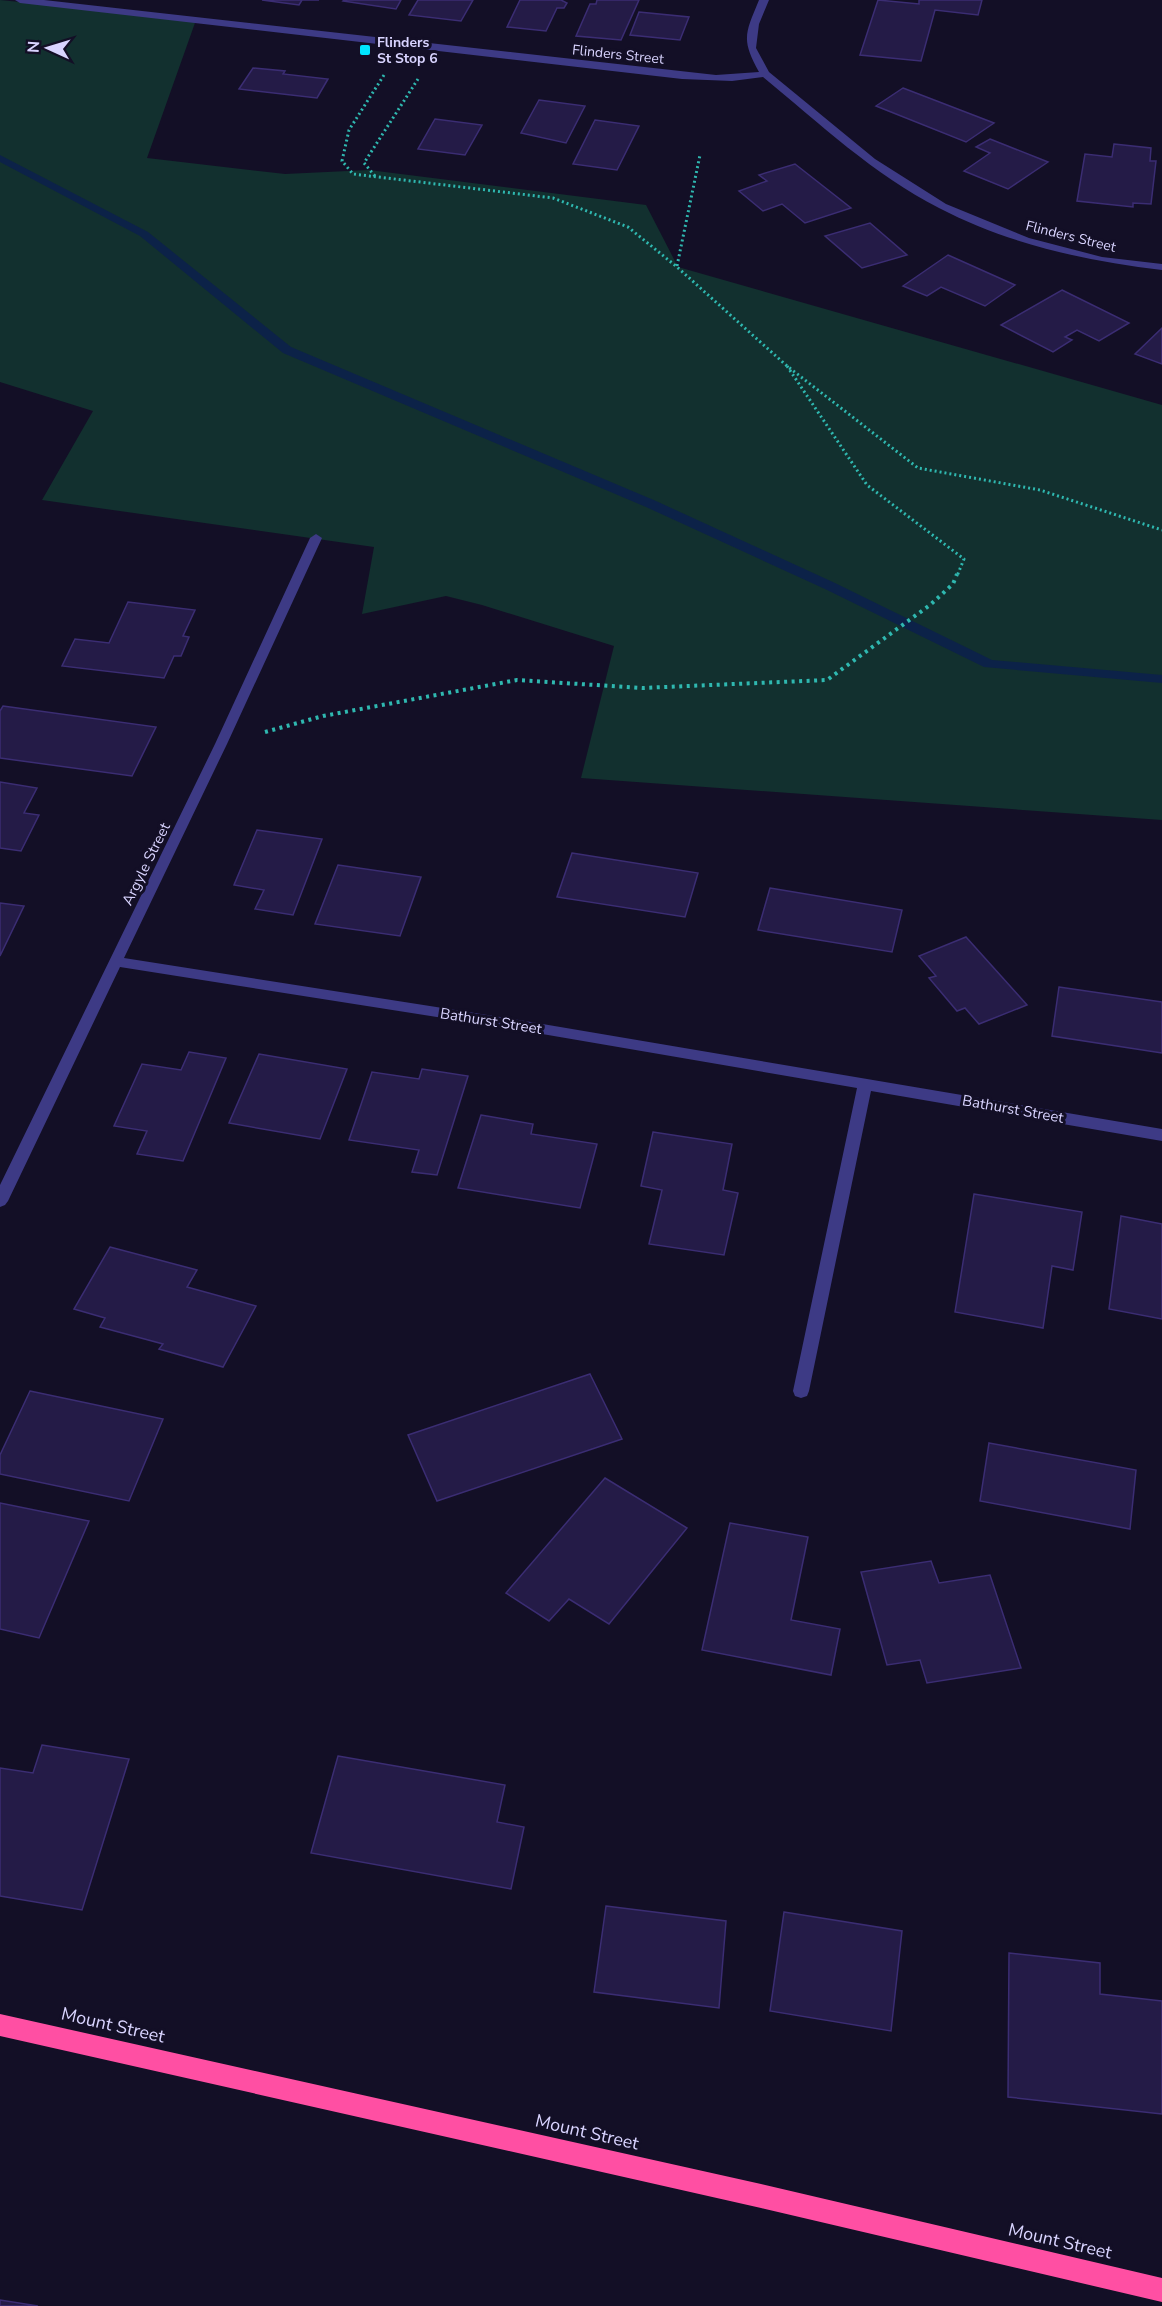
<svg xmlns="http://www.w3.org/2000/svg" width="1162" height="2306" font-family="'Nunito Sans',sans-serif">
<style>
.green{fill:#12302f}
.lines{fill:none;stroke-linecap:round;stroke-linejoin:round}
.stream{fill:#0c2248;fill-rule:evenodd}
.building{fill:#241b47;stroke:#3b2d73;stroke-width:1.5}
.path-far1{stroke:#2fb8b0;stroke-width:3;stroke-dasharray:2 3;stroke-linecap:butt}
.path{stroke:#2fb8b0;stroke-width:4;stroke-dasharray:3 4.5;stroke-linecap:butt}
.street{fill:#3d3a85;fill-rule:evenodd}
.highway{fill:#ff4fa3;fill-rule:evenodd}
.poi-dot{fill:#00e5ff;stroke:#130f26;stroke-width:2}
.labels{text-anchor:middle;stroke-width:6;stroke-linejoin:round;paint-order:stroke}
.far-poi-label{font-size:14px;font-weight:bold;fill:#d9d4ff;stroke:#130f26;text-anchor:start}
.far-street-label{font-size:14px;fill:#d9d4ff;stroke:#130f26}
.street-label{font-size:15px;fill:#d9d4ff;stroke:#130f26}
.near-street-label{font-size:18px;fill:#d9d4ff;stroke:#130f26}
</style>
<rect width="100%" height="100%" fill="#130f26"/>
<!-- green -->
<path class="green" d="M0,0l196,20 -49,138 138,16 84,-4 277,35 32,62 484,138v415l-581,-42 33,-132 -132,-41 -36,-9 -84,18 12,-67 -332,-47 51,-89 -93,-29z"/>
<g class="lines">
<!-- stream -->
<path class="stream" d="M0,155l148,77 143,115 365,154 179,82 157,77 170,15v8l-178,-16 -159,-78 -179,-82 -363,-154 -143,-117 -140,-74z"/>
</g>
<!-- building -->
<g class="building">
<path d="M262,0h57h-17l-3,5z"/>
<path d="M401,0l-5,9 -53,-8 1,-1z"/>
<path d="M418,0h55l-12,21 -52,-6z"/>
<path d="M520,0h41l6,3 -3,5h-7l-11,23 -39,-4z"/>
<path d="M597,0h42l-18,40 -45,-4 14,-32h6z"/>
<path d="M878,0l41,4v-4h63l-4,15 -43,-5 -14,51 -61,-6z"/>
<path d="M639,12l50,5 -9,23 -50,-5z"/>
<path d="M253,68l32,3 -2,3 45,5 -11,19 -78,-9z"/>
<path d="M903,88l91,35 -28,19 -90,-36z"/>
<path d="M539,100l46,6 -19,37 -45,-10z"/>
<path d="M435,119l47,6 -17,30 -47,-6z"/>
<path d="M595,120l44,6 -22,44 -44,-6z"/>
<path d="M990,139l58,23 -40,27 -44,-18 26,-18 -14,-6z"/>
<path d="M1114,144l37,4 -1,13h6l-5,43 -18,-1v4l-56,-6 8,-47 27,3z"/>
<path d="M795,164l56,44 -46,15 -23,-19 -19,7 -24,-20 28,-10 -8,-6z"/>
<path d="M870,223l37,32 -45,13 -37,-32z"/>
<path d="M948,255l67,30 -30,21 -44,-19 -14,9 -24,-10z"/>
<path d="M1062,290l67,33 -30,18 -22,-11 -12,7 7,3 -19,12 -52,-27z"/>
<path d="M1162,328v36l-27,-10z"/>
<path d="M128,602l67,8 -12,26 6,1 -8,19h-7l-10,22 -102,-12 13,-27 34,4z"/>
<path d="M3,706l153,21 -24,49 -132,-18v-47z"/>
<path d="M0,782l37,6 -13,25 15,2 -18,36 -21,-3z"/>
<path d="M257,830l65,9 -29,76 -38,-6 9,-19 -30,-5z"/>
<path d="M572,853l126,20 -13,44 -128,-20z"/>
<path d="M338,865l83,12 -21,59 -85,-12z"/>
<path d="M770,888l132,22 -10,42 -134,-22z"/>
<path d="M0,903l24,3 -24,50z"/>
<path d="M966,937l61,68 -48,19 -14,-16 -8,3 -28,-33 7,-2 -17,-20z"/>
<path d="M1059,987l103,15v51l-110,-17z"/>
<path d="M189,1052l37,6 -43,103 -46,-7 10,-23 -33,-5 28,-62 39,6z"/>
<path d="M259,1054l88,15 -27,70 -91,-16z"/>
<path d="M422,1069l46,7 -31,99 -25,-3 7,-22 -70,-10 23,-68 47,7z"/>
<path d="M481,1115l52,9 -2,10 66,10 -17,64 -122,-20z"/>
<path d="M653,1132l79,12 -9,46 15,3 -14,62 -75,-11 13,-54 -21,-4z"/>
<path d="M974,1194l108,18 -9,58 -21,-4 -9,62 -88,-16z"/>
<path d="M1121,1216l41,8v95l-53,-10z"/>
<path d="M110,1247l87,23 -10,17 69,19 -33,61 -64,-18 4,-5 -63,-17 5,-9 -31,-9z"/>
<path d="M590,1374l32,65 -185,62 -29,-66z"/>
<path d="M30,1391l133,28 -34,82 -129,-27v-19z"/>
<path d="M989,1443l147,27 -6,59 -150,-28z"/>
<path d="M605,1478l82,50 -78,96 -40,-25 -20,22 -43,-28z"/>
<path d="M0,1503l89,18 -50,117 -39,-9z"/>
<path d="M730,1523l78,14 -17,83 49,9 -9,46 -129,-25z"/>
<path d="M931,1561l8,22 51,-8 31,93 -94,15 -7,-23 -33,5 -26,-93z"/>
<path d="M42,1745l87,14 -47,151 -82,-14v-128l33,5z"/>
<path d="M338,1756l167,29 -8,37 27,5 -13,62 -200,-36z"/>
<path d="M606,1906l120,15 -7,87 -125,-16z"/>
<path d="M784,1912l118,19 -11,100 -121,-20z"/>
<path d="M1009,1953l91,10v31l62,7v113l-154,-17z"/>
<path d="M0,2300l38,6h-38z"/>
</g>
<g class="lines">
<!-- path-far1 -->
<g class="path-far1">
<path d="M384,75l-35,55 -7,31 11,13 200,24 75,29 49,40 110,99 131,102 122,22 122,40"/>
<path d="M375,176l-11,-13 54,-84"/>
<path d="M677,266l23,-111"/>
<path d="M787,366l80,119 97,74 -7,17"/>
</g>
<!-- path -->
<path class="path" d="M265,732l58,-16 194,-36 125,8 185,-8 103,-75 23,-21 4,-10"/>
<!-- street -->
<g class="street">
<path d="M15,0h29l672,75 43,-3c-18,-33 -14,-38 0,-72h10l-10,24 -3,24 13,24 106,87 71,45 83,34 73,19 60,7v6c-77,-9 -154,-26 -223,-62 -65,-33 -120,-85 -176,-131l-31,4 -50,-2 -662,-76z"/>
<path d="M316,534l6,4 -95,206 -103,214 389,61 649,110v12l-291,-50 -62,300 -2,5 -6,2 -6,-2 -2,-5 64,-303 -344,-59 -393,-62 -112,234 -3,4 -5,2v-22l215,-441 95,-206z"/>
</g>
<!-- highway -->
<path class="highway" d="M0,2014l761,170 401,94v24l-401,-94 -761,-172z"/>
</g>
<!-- markers -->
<rect class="poi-dot" x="359" y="44" width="12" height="12" rx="3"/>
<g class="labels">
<!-- far-poi labels -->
<g class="far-poi-label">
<text x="377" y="47">Flinders<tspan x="377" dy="16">St Stop 6</tspan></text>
</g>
<!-- far-street labels -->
<g class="far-street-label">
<text transform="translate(618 54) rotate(6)" y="5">Flinders Street</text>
<text transform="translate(1071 236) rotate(14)" y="5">Flinders Street</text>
</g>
<!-- street labels -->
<g class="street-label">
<text transform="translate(146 864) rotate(-64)" y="5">Argyle Street</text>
<text transform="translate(491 1021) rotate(9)" y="5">Bathurst Street</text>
<text transform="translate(1013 1109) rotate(10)" y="5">Bathurst Street</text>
</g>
<!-- near-street labels -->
<g class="near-street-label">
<text transform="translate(113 2025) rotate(13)" y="6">Mount Street</text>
<text transform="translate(587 2132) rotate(13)" y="6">Mount Street</text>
<text transform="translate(1060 2241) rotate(13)" y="6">Mount Street</text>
</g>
</g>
<!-- north arrow -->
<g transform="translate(48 48) rotate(274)" stroke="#130f26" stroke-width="4.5" paint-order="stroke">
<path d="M0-4.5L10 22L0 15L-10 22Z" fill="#d9d4ff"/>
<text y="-9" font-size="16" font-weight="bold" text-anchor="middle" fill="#d9d4ff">N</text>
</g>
</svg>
